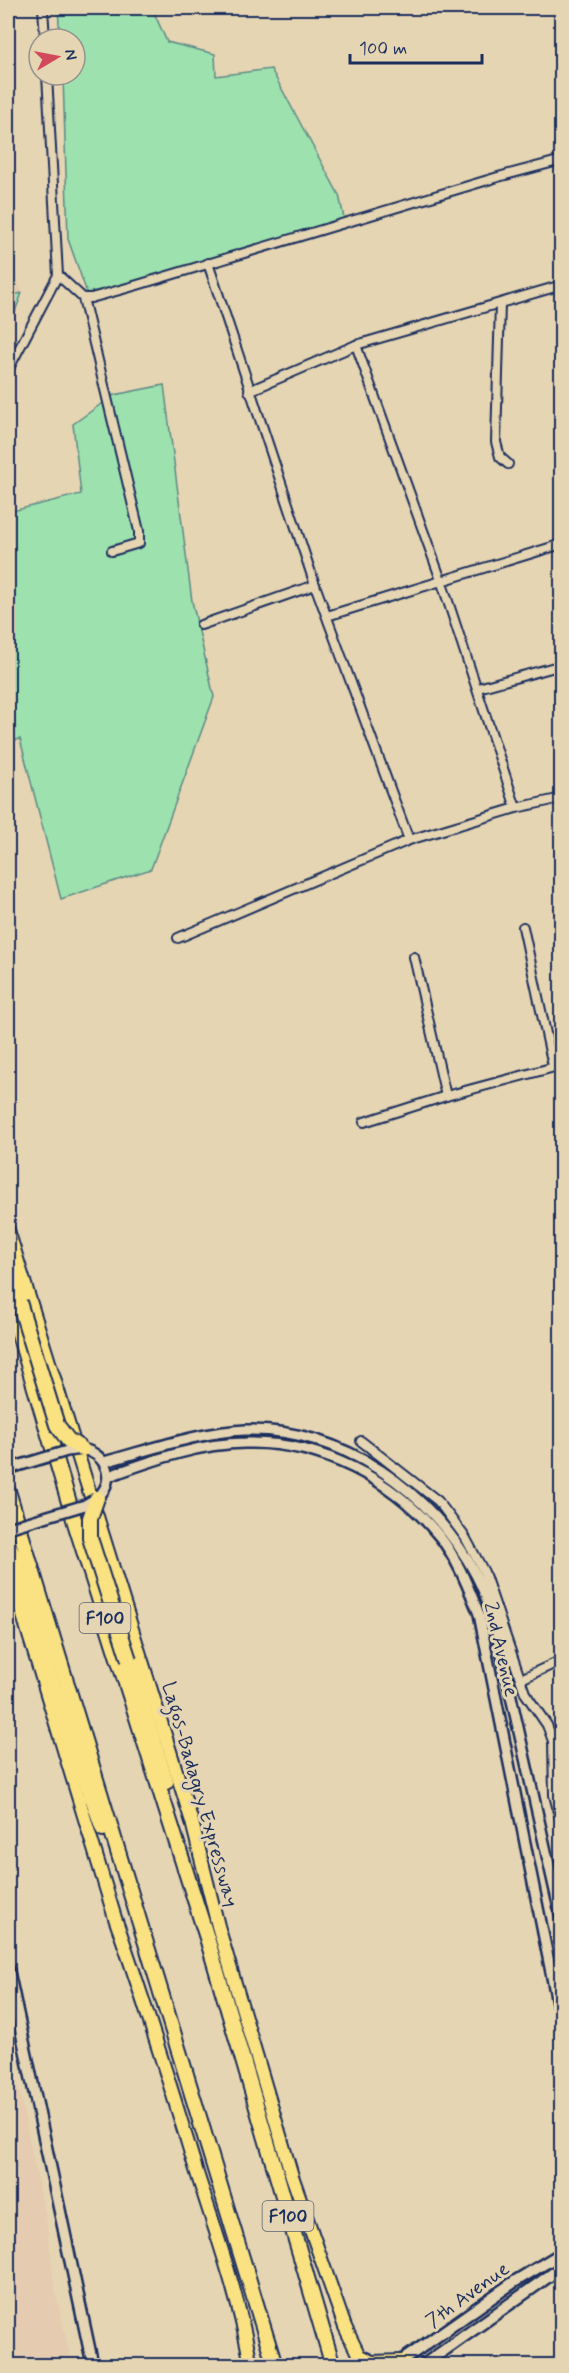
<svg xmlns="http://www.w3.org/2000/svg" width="569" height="2373" font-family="Mynerve,sans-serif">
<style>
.built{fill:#e5cbaf}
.green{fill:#9de2ae;stroke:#5c8886;stroke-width:1.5}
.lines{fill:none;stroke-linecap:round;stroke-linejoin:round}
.minor-casing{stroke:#1b2f5e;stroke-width:12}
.tertiary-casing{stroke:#1b2f5e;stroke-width:14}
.secondary-casing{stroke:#1b2f5e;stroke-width:15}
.primary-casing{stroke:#1b2f5e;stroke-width:16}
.motorway-casing{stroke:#1b2f5e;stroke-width:18}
.minor{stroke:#e6d5b2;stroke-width:8}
.tertiary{stroke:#e6d5b2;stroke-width:9}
.secondary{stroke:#e6d5b2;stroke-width:10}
.primary{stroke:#fae181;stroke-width:12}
.motorway{stroke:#fae181;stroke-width:14}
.tertiary-bridge-casing{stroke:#1b2f5e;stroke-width:14;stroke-linecap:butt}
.motorway-bridge-casing{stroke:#1b2f5e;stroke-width:18;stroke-linecap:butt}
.tertiary-bridge{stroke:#e6d5b2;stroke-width:9}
.motorway-bridge{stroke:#fae181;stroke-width:14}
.labels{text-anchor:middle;stroke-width:6;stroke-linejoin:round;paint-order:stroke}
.shield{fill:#e6d5b2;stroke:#586177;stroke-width:1.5}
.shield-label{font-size:18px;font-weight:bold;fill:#1b2f5e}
.street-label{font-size:20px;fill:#1b2f5e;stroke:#e6d5b2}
</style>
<rect width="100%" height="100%" fill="#e6d5b2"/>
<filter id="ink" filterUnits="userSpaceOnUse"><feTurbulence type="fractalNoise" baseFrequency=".0167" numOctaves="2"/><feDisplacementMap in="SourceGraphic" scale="12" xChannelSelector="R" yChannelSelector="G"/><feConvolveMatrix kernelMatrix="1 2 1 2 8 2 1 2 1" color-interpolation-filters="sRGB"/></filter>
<g filter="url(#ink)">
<!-- built -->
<g class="built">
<path d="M8,247l14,46 -14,3z"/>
<path d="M8,2039l38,180 9,70 17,76h-64z"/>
</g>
<!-- green -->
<g class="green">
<path d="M58,8h94l15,34 48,12 1,22 55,-7 68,126 7,32 -131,38 -128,28 -19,-54 -5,-164h12v-36h-15z"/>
<path d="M22,293l-9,24 -5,2v-23z"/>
<path d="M164,385l28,216 22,96 -63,172 -90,30 -41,-160 -12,3v-230l73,-18 -8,-70 41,-29z"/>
</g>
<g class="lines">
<defs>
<g id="minor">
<path d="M43,8l2,31"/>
<path d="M558,8l4,14"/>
<path d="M47,75l11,200 25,23h8l43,-12 364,-109 64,-17"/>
<path d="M208,263l107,322 94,255"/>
<path d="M83,298l56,233v12l-27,8"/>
<path d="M500,304l-4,138 4,15 8,7"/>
<path d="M356,345l85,235 75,228"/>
<path d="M8,370l50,-95"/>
<path d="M249,391l107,-46 206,-60"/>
<path d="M327,616l235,-72"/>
<path d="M201,625l114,-40"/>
<path d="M478,688l84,-23"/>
<path d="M523,927l30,139"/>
<path d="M178,938l231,-98 107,-32 46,-10"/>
<path d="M414,957l32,139"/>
<path d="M364,1122l82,-26 116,-31"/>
<path d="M361,1441l77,60 27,36 19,35 41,121 22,32 6,16 1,54 8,31"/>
<path d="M521,1679l41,-19"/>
</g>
<g id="tertiary">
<path d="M82,1449c25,5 35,31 15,49"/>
<path d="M104,1462c45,-12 94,-30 141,-32 96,-3 188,62 231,145 19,36 25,78 34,117 18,77 35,154 52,230"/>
<path d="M109,1476c42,-15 91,-33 136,-33 75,-2 148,36 195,94 18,23 28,50 39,77l83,413"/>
</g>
<g id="secondary">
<path d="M8,1969l85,397"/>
<path d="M396,2365l118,-83 48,-29"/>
<path d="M422,2366l140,-99"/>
</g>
<g id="primary">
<path d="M8,1230l184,592 26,104 74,250 53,151 19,39"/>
<path d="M8,1566l107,352c30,84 56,170 82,255 20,63 43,127 54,193"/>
<path d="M362,2357l10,5 31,-1"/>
</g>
<g id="motorway">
<path d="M8,1265l11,37"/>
<path d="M8,1297l68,229 131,412 126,428"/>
<path d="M8,1491l267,875"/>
<path d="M8,1544l8,16 37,125 50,144"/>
<path d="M129,1660l37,122"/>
</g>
</defs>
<!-- minor casing -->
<use href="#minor" class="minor-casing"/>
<!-- tertiary casing -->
<use href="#tertiary" class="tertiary-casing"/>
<!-- secondary casing -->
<use href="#secondary" class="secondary-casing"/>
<!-- primary casing -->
<use href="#primary" class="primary-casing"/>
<!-- motorway casing -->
<use href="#motorway" class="motorway-casing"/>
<!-- minor -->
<use href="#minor" class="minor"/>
<!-- tertiary -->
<use href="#tertiary" class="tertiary"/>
<!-- secondary -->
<use href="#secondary" class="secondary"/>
<!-- primary -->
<use href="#primary" class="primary"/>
<!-- motorway -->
<use href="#motorway" class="motorway"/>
<defs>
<g id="tertiary-bridge">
<path d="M8,1469l59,-18 15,-2"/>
<path d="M8,1528l77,-23 12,-7"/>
</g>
<g id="motorway-bridge">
<path d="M19,1302l38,123 11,15 14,9"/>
<path d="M97,1498l-7,20v20l39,122"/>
</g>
</defs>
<!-- tertiary-bridge casing -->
<use href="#tertiary-bridge" class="tertiary-bridge-casing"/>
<!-- motorway-bridge casing -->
<use href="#motorway-bridge" class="motorway-bridge-casing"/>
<!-- tertiary-bridge -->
<use href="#tertiary-bridge" class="tertiary-bridge"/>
<!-- motorway-bridge -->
<use href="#motorway-bridge" class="motorway-bridge"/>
</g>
</g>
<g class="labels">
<!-- shield labels -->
<g class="shield">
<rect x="79.5" y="1603" width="51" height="30" rx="4.5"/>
<rect x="262.5" y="2201" width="51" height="30" rx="4.5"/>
</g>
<g class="shield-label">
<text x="105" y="1624">F100</text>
<text x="288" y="2222">F100</text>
</g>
<!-- street labels -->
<g class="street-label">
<text transform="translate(502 1649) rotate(77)" y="7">2nd Avenue</text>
<text transform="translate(201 1794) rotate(74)" y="7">Lagos-Badagry Expressway</text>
<text transform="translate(467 2294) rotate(-36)" y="7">7th Avenue</text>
</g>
</g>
<!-- margin -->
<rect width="569" height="2373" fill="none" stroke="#e6d5b2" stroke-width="30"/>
<rect x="15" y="15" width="539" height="2343" fill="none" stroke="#1b2f5e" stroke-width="2" filter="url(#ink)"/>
<!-- north arrow -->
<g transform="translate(57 57) rotate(80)"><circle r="28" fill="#e6d5b2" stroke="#959390" stroke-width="1.5"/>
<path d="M0-4.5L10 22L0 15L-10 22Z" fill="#d1495b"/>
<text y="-9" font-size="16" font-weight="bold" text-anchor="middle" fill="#1b2f5e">N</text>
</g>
<!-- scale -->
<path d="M350 54v9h132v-9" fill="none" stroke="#1b2f5e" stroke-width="3"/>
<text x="359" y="54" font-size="18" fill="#1b2f5e" stroke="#e6d5b2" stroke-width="4.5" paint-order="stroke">100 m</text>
</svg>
